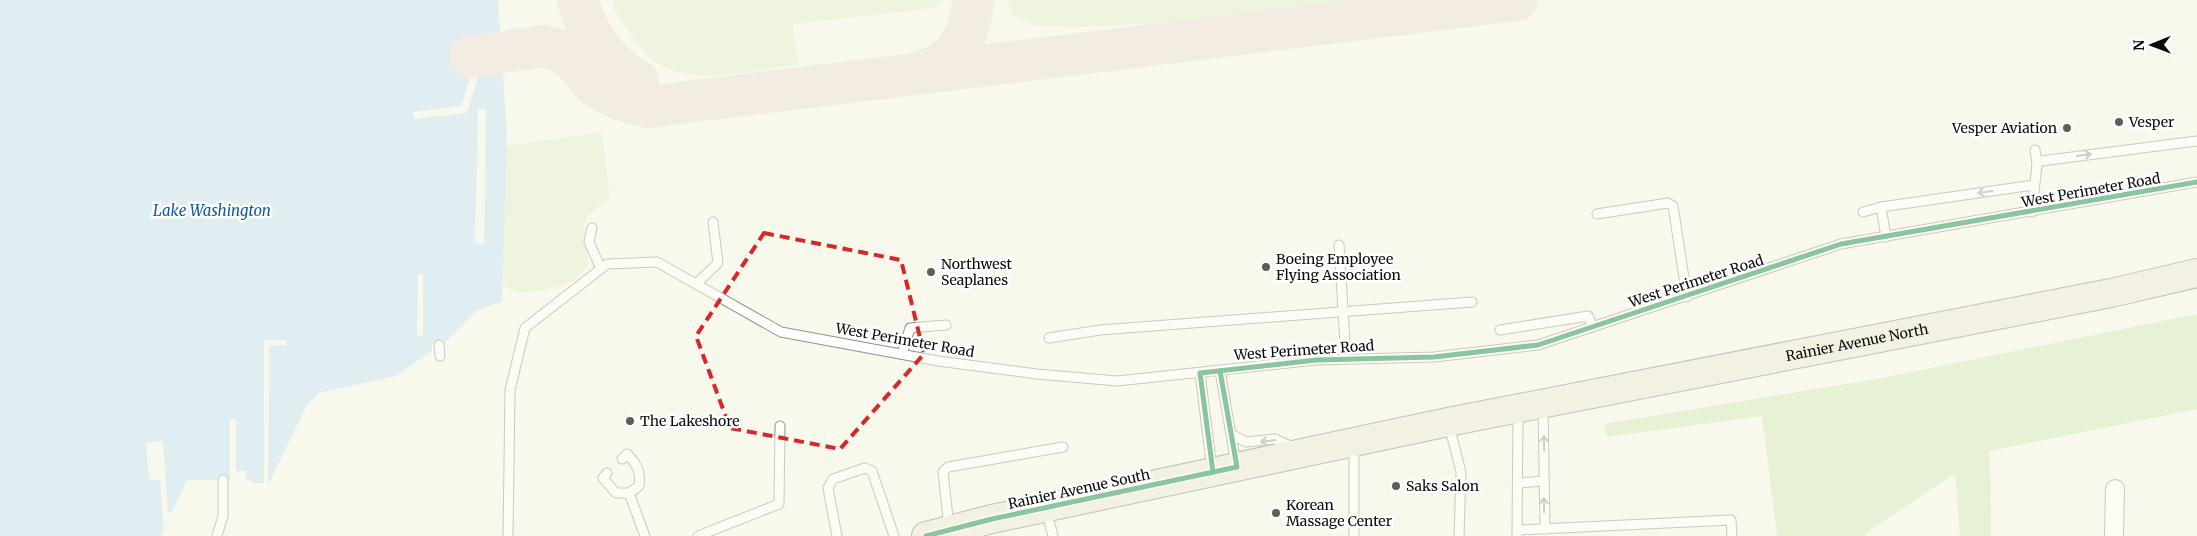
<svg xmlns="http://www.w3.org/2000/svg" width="2197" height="536" font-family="Merriweather,serif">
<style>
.green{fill:#e0f0cb}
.forest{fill:#cfe8b9}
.water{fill:#c2e0f5}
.pier{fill:#f9f8ed}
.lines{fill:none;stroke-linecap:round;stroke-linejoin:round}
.taxiway{stroke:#e8ded8;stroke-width:42}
.lane-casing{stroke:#92918c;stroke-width:11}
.street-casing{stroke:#92918c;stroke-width:20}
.primary-casing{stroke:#7f7e7a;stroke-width:30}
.lane{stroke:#fefefc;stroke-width:9}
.street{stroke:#fefefc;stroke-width:18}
.primary{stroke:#ebe8d6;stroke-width:28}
.cycleway-casing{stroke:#fff;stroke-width:8}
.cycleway{stroke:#00873e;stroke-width:5}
.oneway{stroke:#9c9c9b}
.marked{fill:none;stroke:#d62828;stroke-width:4;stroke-dasharray:10 6;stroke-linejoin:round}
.poi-dot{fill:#5e5d59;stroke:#fff;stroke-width:2}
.labels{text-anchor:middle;stroke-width:5;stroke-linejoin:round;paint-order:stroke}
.poi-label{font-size:14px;fill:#0a0a0a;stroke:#fff;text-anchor:start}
.street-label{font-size:14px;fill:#0a0a0a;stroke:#fff}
.water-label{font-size:15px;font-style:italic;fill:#11589e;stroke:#fff}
</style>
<rect width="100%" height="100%" fill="#f9f8ed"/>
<!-- green -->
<g class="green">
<path d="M613,0h330l-7,8 -143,16 5,40c-45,6 -114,27 -151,-9 -13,-13 -23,-31 -34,-46z"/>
<path d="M1007,0h341l-192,23 -75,4 -45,-1 -23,-11z"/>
<path d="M602,132l8,66 -23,18 -3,11 4,37 -14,17 -28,9 -28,3 -16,-8 4,-139z"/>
</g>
<!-- forest -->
<path class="forest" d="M2197,314v95l-207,42 1,85h-31l-5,-63 -89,60v3h-89l-15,-120 -155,21 -3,-13 273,-45z"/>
<!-- water -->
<path class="water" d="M0,0h498l9,135 -5,167 -25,8 -33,34 -12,1v6l-36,25 -78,17 -12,14 -37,76h-16l-3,-3h-63l-26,56h-161z"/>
<!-- pier -->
<g class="pier">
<path d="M491,68l1,5 -13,1 -12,39 -53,6 -1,-7 48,-6 12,-37z"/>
<path d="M478,109h8l-2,135 -9,-1z"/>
<path d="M418,274h5v63l-6,-2z"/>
<path d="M264,340h22v5l-17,1 -1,140h-4z"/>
<path d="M236,419v52h10v12l-16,-1v-62z"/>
<path d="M163,441l5,71h4l-8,19 -4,-51h-11l-3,-38z"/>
</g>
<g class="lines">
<!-- taxiway -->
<g class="taxiway">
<path d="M578,0c8,34 30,64 60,81"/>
<path d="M470,57l74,-11 17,5 17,15 18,21 23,12 28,8 870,-107"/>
<path d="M923,71c34,-10 48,-37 50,-71"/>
</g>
<defs>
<g id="lane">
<path d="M2037,164l4,-3 156,-20"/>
<path d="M1881,207l153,-22"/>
<path d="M1863,212l18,-5 5,30"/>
<path d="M2032,212l5,-48 -2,-14"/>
<path d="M1597,214l71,-11 5,3 14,91"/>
<path d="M592,228l-3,14 12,27"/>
<path d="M1339,245l7,114"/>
<path d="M696,284l22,-21 -5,-41"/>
<path d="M1500,330l88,-14 5,11"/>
<path d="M1049,338l51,-8 372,-28"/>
<path d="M439,345l1,11"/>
<path d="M902,354l8,-26 36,-3"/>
<path d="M1220,371l16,93"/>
<path d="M1200,373l12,97"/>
<path d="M1543,406l2,123"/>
<path d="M1449,425l12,47 -2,64"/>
<path d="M1231,434l15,8 29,-3 18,8"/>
<path d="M607,473l-4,5 13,15h13l10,-7c2,-14 -2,-22 -12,-32l-5,5"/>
<path d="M1518,483l26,-2"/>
<path d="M629,493l16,43"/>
<path d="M1046,510l7,26"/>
<path d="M949,527l-6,-55 5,-5 115,-20"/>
<path d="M1517,530l214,-10 1,16"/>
<path d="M1517,534l1,-122"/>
<path d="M217,536l6,-20v-36"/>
<path d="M508,536l2,-146 15,-62 82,-64 50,-2 124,70 157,29 99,13 80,7 199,-21 118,-3 104,-12 303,-101 356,-62"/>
<path d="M698,536l81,-32 1,-78"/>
<path d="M837,536l-9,-48 5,-9 32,-11 7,3 22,65"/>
<path d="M1354,536v-91"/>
</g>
<path id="street" d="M2114,536l1,-47"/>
<g id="primary">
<path id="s1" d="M926,536l66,-17 456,-97 663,-129 86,-20"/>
</g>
</defs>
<!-- lane casing -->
<use href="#lane" class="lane-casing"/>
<!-- street casing -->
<use href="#street" class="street-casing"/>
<!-- primary casing -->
<use href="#primary" class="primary-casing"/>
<!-- lane -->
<use href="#lane" class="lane"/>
<!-- street -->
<use href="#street" class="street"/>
<!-- primary -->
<use href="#primary" class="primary"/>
<defs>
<g id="cycleway">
<path d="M1213,472l-13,-99 116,-13 118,-3 104,-12 303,-101 356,-62"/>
<path d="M926,536l66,-17 245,-52 -17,-96"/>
</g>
</defs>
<!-- cycleway casing -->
<use href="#cycleway" class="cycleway-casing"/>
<!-- cycleway -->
<use href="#cycleway" class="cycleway"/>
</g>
<!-- one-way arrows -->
<defs><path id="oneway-shaft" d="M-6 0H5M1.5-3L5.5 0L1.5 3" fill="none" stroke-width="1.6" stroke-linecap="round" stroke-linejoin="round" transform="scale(1.25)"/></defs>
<g class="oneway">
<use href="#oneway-shaft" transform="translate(2084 155) rotate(-7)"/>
<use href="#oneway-shaft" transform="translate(1985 192) rotate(172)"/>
<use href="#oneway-shaft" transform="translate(1268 441) rotate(173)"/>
<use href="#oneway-shaft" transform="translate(1544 443) rotate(-91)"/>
<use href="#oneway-shaft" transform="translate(1544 505) rotate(-91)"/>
</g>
<!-- marked area -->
<path d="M0 0H2197V536H0ZM764,233l137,27 23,94 -84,95 -110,-21 -34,-92z" fill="#f9f8ed" fill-opacity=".55" fill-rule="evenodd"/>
<path class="marked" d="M764,233l137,27 23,94 -84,95 -110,-21 -34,-92z"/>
<!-- markers -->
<g class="poi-dot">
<circle cx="2119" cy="122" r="5"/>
<circle cx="2067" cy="128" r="5"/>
<circle cx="1266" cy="267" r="5"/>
<circle cx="931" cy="272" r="5"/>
<circle cx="630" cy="421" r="5"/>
<circle cx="1396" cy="486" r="5"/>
<circle cx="1276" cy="513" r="5"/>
</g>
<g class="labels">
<!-- poi labels -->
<g class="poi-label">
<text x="2129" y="127">Vesper</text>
<text x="2057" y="133" text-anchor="end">Vesper Aviation</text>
<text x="1276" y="264">Boeing Employee<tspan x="1276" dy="16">Flying Association</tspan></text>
<text x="941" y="269">Northwest<tspan x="941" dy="16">Seaplanes</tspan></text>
<text x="640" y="426">The Lakeshore</text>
<text x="1406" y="491">Saks Salon</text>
<text x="1286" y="510">Korean<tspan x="1286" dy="16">Massage Center</tspan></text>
</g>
<!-- street labels -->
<g class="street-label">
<text transform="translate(2091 190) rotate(-10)" y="5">West Perimeter Road</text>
<text transform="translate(1696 281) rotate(-18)" y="5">West Perimeter Road</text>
<text transform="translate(905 340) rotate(10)" y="5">West Perimeter Road</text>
<text dy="5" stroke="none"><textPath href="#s1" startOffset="951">Rainier Avenue North</textPath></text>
<text transform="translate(1304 350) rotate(-4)" y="5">West Perimeter Road</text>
<text transform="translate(1079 489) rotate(-12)" y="5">Rainier Avenue South</text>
</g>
<!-- water labels -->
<g class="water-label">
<text x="212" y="216">Lake Washington</text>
</g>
</g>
<!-- north arrow -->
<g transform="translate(2152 45) rotate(269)" stroke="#ffffff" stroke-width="4" paint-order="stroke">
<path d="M0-4L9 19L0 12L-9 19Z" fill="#0a0a0a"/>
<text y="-8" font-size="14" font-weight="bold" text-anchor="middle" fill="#0a0a0a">N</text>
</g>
</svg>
